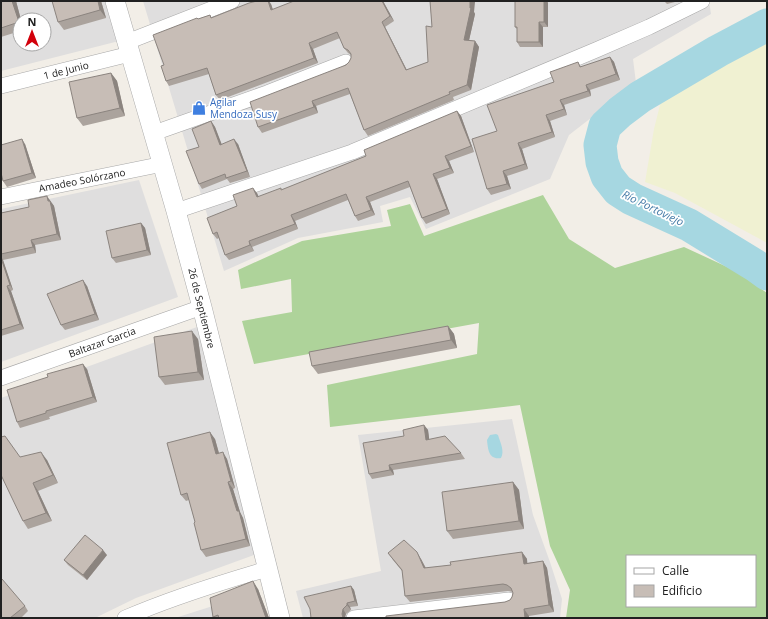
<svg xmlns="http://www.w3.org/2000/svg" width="768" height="619" font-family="'Open Sans',sans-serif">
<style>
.residential{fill:#dfdede;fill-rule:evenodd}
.farmland{fill:#f0f1d2}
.forest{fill:#aed39a;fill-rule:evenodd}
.water{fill:#a6d7e1}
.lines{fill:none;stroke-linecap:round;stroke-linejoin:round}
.river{stroke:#a6d7e1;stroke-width:33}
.minor-casing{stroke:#a8a8a8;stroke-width:16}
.tertiary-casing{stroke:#a8a8a8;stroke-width:20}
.minor{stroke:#fff;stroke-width:15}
.tertiary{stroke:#fff;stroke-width:19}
.wall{fill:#aba39d}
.shaded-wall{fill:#8b847f}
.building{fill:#c7bdb6;stroke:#8b847f}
.labels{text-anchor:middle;stroke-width:3.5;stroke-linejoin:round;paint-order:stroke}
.street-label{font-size:10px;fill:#212121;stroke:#fff}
.shop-label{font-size:10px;fill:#366cbe;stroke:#fff;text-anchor:start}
.water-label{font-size:11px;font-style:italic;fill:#4279a6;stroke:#fff}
</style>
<rect width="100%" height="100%" fill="#f2eee7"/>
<!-- residential -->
<g class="residential">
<path d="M1,1h105l13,40 -118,30zM20,20h24v24h-24z"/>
<path d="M143,1h566l2,13 -78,45 3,24 -67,52 -19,44 -124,50 -16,-32 -30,9 3,16 -85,16 -74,33z"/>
<path d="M139,180l39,117 -177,65v-153z"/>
<path d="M197,327l60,227 -121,44 -41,20h-94v-220z"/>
<path d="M512,419l21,96 17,47 12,37 -2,19h-257l-7,-27 85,-20 -23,-136z"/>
<path d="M216,605l53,13h-94z"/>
</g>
<!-- farmland -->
<path class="farmland" d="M767,40v203l-92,-50 -30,-11 9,-53 7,-28 69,-41z"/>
<!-- forest -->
<path class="forest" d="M543,195l26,44 46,29 69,-21 52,24 31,22v325h-201l4,-28 -20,-44 -30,-141 -190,22 -3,-42 150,-31 2,-31 -225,41 -12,-43 50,-9 -1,-33 -50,10 -3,-19 64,-29 89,-15 -4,-16 23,-6 14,32zM627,556h128v50h-128z"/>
<!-- water -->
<path class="water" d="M496,434l2,1c2,7 7,16 3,23 -12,2 -13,-8 -14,-18l3,-5z"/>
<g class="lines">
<!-- river -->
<path class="river" d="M767,25l-49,26 -78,46 -20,15 -15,14 -5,19 2,17 5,14 11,14 14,9 57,26 67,41 11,8"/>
<defs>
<g id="minor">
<path d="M127,42l105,-41"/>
<path d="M1,86l129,-32"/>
<path d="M154,133l113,-40 79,-31"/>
<path d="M1,197l162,-33"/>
<path d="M176,211l176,-59 244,-102 53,-23 53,-26"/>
<path d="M1,378l201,-71"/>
<path d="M125,618c46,-20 94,-35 142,-49"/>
<path d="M354,618l155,-18"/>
</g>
<path id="tertiary" d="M115,1l61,210 26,96 78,311"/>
</defs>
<!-- minor casing -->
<use href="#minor" class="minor-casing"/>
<!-- tertiary casing -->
<use href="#tertiary" class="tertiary-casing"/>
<!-- minor -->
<use href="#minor" class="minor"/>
<!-- tertiary -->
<use href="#tertiary" class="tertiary"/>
</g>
<!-- wall -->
<g class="wall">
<path d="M1,1h15l5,19h-1v11l-19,6z"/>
<path d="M101,1l5,17 -42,12 -6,-8z"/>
<path d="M383,1l11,20 -9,6 22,43 21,-8 4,-35 -2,-26h44v11l1,2 -6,26 6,1 4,6 -8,43 -18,7 1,3 -86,36 -4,-6 -14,-36 -34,12 2,7 -56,20 -4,-6 91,-65 2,-4v-3l-3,-2 -4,-5 -4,-10 -27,11 5,14 -98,37 -4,-5 -7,-21 -40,12 -3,-5 -2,-16 33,-47 1,1 12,-4 2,3 59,-14 2,6z"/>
<path d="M515,1h32l1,2v24h-5v20h-23l-3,-5v-13l-2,-2z"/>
<path d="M664,1h15l-12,3z"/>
<path d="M610,57l4,5 6,18 -30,10 1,6 -27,9 3,10 -17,6 5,16 -33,12 6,20 -21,7 4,13 -20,6 -4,-6 10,-58 57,-49 24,-20 3,5z"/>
<path d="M111,73l6,8 8,35 -42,10 -6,-8z"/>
<path d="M457,111l4,5 13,36 -25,9 5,12 -17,6 13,35 -24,10 -4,-6 -12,-31 -40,15 5,13 -17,6 -3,-5 -7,-16 -53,21 3,8 -46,18 2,4 -25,9 -4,-5 -6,-17 -2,1 -4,-5 24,-28 20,-13 1,4 24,-7 84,-34z"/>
<path d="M211,121l4,6 6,17h17l12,33 -20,6 -3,-4 -25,10 -3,-5v-37z"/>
<path d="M25,144l11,34 -29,9 -4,-6z"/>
<path d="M50,201l4,5 7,34 -26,5 1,8 -33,7 10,30 -2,1 13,38 -23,7v-123l28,-6z"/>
<path d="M141,223l4,5 6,27 -35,8 -4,-5z"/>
<path d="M87,286l12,34 -34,10 -4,-5z"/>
<path d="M448,326l6,8 3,14 -139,26 -6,-8z"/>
<path d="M198,339l6,41 -39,5 -6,-8z"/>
<path d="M87,369l10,33 -48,15 1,2 -30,9 -3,-6z"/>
<path d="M424,425l4,5 1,9 32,14 4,6 -72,11 1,5 -22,4 -3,-5 35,-38z"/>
<path d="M215,439l4,14 8,6 8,29 -2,1 7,23 3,6 7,28 -44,11 -5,-7 -6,-28 -6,-22 -3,1 -5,-6z"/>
<path d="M20,457l27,3 11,23 -20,8 14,30 -24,8 -5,-8z"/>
<path d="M513,482l6,8 5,39 -71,10 -6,-8z"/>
<path d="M522,552l5,7v4l16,-2 4,7 7,44 -25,4v2h-143l119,-16 5,-2 2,-3 1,-5 -5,-1 -98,11 -5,-6 -3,-25 -9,-11 -5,-7 33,6 5,9 25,-3z"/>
<path d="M107,555l-20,25 -19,-15 -4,-5z"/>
<path d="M351,586l3,4 4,16 -8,1 1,3 -5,4 -36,-5z"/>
<path d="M258,589l11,29h-55l-1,-1z"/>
<path d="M25,606l3,5 -7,7h-20z"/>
</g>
<!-- shaded-wall -->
<g class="shaded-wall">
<path d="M12,1h4l5,19h-1v4l-1,-2z"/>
<path d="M98,1h3l5,17 -6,-8z"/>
<path d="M268,1h1l2,3 4,12 -4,-6z"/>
<path d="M382,1h1l11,20 -4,-5z"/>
<path d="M470,1h4l1,1 -1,10 1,2 -7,31 -4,-5z"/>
<path d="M544,1h3l1,2v24l-4,-5z"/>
<path d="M382,22l3,5 24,48 -3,-5z"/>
<path d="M539,22l4,5v20l-4,-5z"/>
<path d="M475,41l4,6 -8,43 -4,-5z"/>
<path d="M309,43l4,6 5,14 -4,-5z"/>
<path d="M610,57l4,5 6,18 -4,-6z"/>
<path d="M111,73l6,8 8,35 -5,-8z"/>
<path d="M586,85l4,5 1,6 -3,-5z"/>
<path d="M560,100l4,5 3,10 -3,-6z"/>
<path d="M312,101l4,5 2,7 -4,-6z"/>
<path d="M457,111l4,5 13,36 -3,-6z"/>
<path d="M546,115l4,6 5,16 -3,-5z"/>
<path d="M211,121l4,6 9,23 -4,-5z"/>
<path d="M22,139l3,5 11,34 -4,-5z"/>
<path d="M234,139l4,5 12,33 -3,-6z"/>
<path d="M518,143l4,6 6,20 -3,-5z"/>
<path d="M445,156l4,5 5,12 -4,-5z"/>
<path d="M503,171l4,5 4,13 -4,-5z"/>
<path d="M433,174l4,5 13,35 -3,-5z"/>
<path d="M253,188l4,5 4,9 -4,-5z"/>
<path d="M47,196l7,10 7,34 -4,-6z"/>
<path d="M366,197l4,5 5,13 -4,-5z"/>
<path d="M291,215l4,6 3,8 -3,-5z"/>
<path d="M141,223l4,5 6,27 -4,-5z"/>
<path d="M31,240l4,5 1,8 -3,-6z"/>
<path d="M249,241l5,10 -4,-6z"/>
<path d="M1,256l2,4 10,30 -3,-5 -9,-27z"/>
<path d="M83,280l4,6 12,34 -4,-6z"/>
<path d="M7,286l4,5 13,38 -4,-5z"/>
<path d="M448,326l6,8 3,14 -6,-8z"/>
<path d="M192,331l6,8 6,41 -6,-8z"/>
<path d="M83,364l4,5 10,33 -4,-5z"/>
<path d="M424,425l4,5 2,15 -4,-5z"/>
<path d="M210,432l5,7 6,22 -5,-7z"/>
<path d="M41,452l6,8 11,23 -5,-8z"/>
<path d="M223,452l4,7 8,29 -4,-7z"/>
<path d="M389,465l4,5 1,5 -4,-5z"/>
<path d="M228,482l5,7 7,23 3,6 7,28 -4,-7 -9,-28z"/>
<path d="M513,482l6,8 5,39 -5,-8z"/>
<path d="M33,483l5,8 14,30 -6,-8z"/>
<path d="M103,550l4,5 -20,25 -4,-5z"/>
<path d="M417,552l4,7 8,16 -5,-7z"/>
<path d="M522,552l5,7 1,11 -4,-6z"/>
<path d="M543,561l4,7 7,44 -5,-7z"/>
<path d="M253,581l5,8 11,29h-3z"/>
<path d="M351,586l3,4 4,16 -3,-5z"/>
<path d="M347,603l3,4 1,3 -4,-5z"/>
<path d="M343,609l3,5 -1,4h-2l-1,-4z"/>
<path d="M524,609l5,7v2h-4z"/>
</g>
<!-- building -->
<g class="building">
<path d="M1,1h11l7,21 -18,6z"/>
<path d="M52,1h46l2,9 -42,12z"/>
<path d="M257,1h11l3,9 23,-9h88l8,15 -8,6 24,48 22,-8 -2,-36 6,1 -2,-26h40v7h1l-7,32 11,1 -8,44 -18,7 1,2 -86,36 -16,-42 -36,13 2,6 -56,20 -8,-25 96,-37 3,-3 2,-4v-4l-3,-4 -4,-2 -7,-16 -28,11 5,15 -98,37 -9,-27 -41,13 -5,-15 3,-1 -11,-30 44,-17 1,1 12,-4 1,3 38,-15z"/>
<path d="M515,1h29v21h-5v20h-22v-15h-2z"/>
<path d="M610,57l6,17 -30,11 2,6 -28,9 4,9 -18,6 6,17 -34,11 7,21 -22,7 4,13 -20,5 -15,-50 25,-8 -10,-26 67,-23 -4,-10 3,-1 25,-9 2,5z"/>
<path d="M111,73l9,35 -43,10 -8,-36z"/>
<path d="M457,111l14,35 -26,10 5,12 -17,6 14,35 -25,9 -14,-37 -42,16 5,13 -16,6 -9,-22 -55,21 4,9 -46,17 1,4 -25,10 -8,-23 -4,2 -6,-16 30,-12 -4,-11 20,-7 4,9 24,-9v2l85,-34 -2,-6z"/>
<path d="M211,121l9,24 14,-6 13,32 -21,7 -1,-4 -26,10 -13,-33 13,-4 -7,-18z"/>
<path d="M22,139l10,34 -29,8 -2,-8v-28z"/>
<path d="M47,196l1,5h2l7,33 -26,6 2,7 -32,7v-41l28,-6 -1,-7z"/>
<path d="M141,223l6,27 -35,8 -6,-27z"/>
<path d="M1,258l9,27 -3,1 13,38 -19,6z"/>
<path d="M83,280l12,34 -34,11 -14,-31z"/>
<path d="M448,326l3,14 -139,26 -3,-14z"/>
<path d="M192,331l6,41 -39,5 -5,-40z"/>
<path d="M83,364l10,33 -47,14v2l-29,9 -10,-32 41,-13 -1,-3z"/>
<path d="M424,425l2,15 19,-4 16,17 -72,12 1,5 -21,4 -6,-31 41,-7 -1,-6z"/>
<path d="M210,432l6,22 7,-2 8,29 -3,1 9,29h2l7,28 -45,11 -7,-27 1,-1 -8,-29 -6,2 -14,-52z"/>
<path d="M5,436l15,21 21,-5 12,23 -20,8 13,30 -23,8 -22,-46v-38z"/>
<path d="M513,482l6,39 -72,10 -5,-39z"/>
<path d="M85,535l18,15 -20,25 -19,-15z"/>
<path d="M404,540l13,12 7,16 27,-3 -1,-3 72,-10 2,12 19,-3 6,44 -25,4 1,9h-139v-2l119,-14 5,-2 2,-3 1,-4 -2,-5 -4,-3 -4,-1 -98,12 -3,-26 -14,-17z"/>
<path d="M2,579l23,27 -15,12h-9v-38z"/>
<path d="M253,581l13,37h-47l-1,-3 -5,2 -3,-19z"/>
<path d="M351,586l4,15 -8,2v2l-4,4 -1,5 1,4h-32l-1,-9 -6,-12z"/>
</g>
<!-- icons -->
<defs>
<symbol id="shop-bare" viewBox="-9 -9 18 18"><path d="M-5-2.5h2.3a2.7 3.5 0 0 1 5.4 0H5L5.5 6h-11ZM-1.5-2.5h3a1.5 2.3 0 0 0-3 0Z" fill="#3f7fe0" stroke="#fff" stroke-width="2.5" paint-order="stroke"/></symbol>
</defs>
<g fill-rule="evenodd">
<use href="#shop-bare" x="189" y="98" width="20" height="20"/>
</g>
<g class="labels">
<!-- street labels -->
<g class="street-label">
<text transform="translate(66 70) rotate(-14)" y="4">1 de Junio</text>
<text transform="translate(82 180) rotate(-11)" y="4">Amadeo Solórzano</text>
<text transform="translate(202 308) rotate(76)" y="4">26 de Septiembre</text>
<text transform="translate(102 342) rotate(-20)" y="4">Baltazar Garcia</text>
</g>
<!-- shop labels -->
<g class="shop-label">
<text x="210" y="106">Agilar<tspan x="210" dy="12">Mendoza Susy</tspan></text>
</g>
<!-- water labels -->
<g class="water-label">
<text transform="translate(653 208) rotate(26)" y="4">Río Portoviejo</text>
</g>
</g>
<!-- border -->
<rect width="768" height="619" fill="none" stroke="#212121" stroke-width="4"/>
<!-- legend -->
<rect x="626" y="555" width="130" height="52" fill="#ffffff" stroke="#a6a6a6"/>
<rect x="634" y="568" width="20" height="6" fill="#ffffff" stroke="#a6a6a6"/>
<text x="662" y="575" font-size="12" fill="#212121">Calle</text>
<rect x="634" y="585" width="20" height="12" fill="#c7bdb6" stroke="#a6a6a6"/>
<text x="662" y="595" font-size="12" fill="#212121">Edificio</text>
<!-- north arrow -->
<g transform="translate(32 32)"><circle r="19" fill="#ffffff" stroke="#a6a6a6"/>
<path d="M0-3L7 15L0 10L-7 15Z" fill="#d2000b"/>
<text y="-6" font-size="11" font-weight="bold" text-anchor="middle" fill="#212121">N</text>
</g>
</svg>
